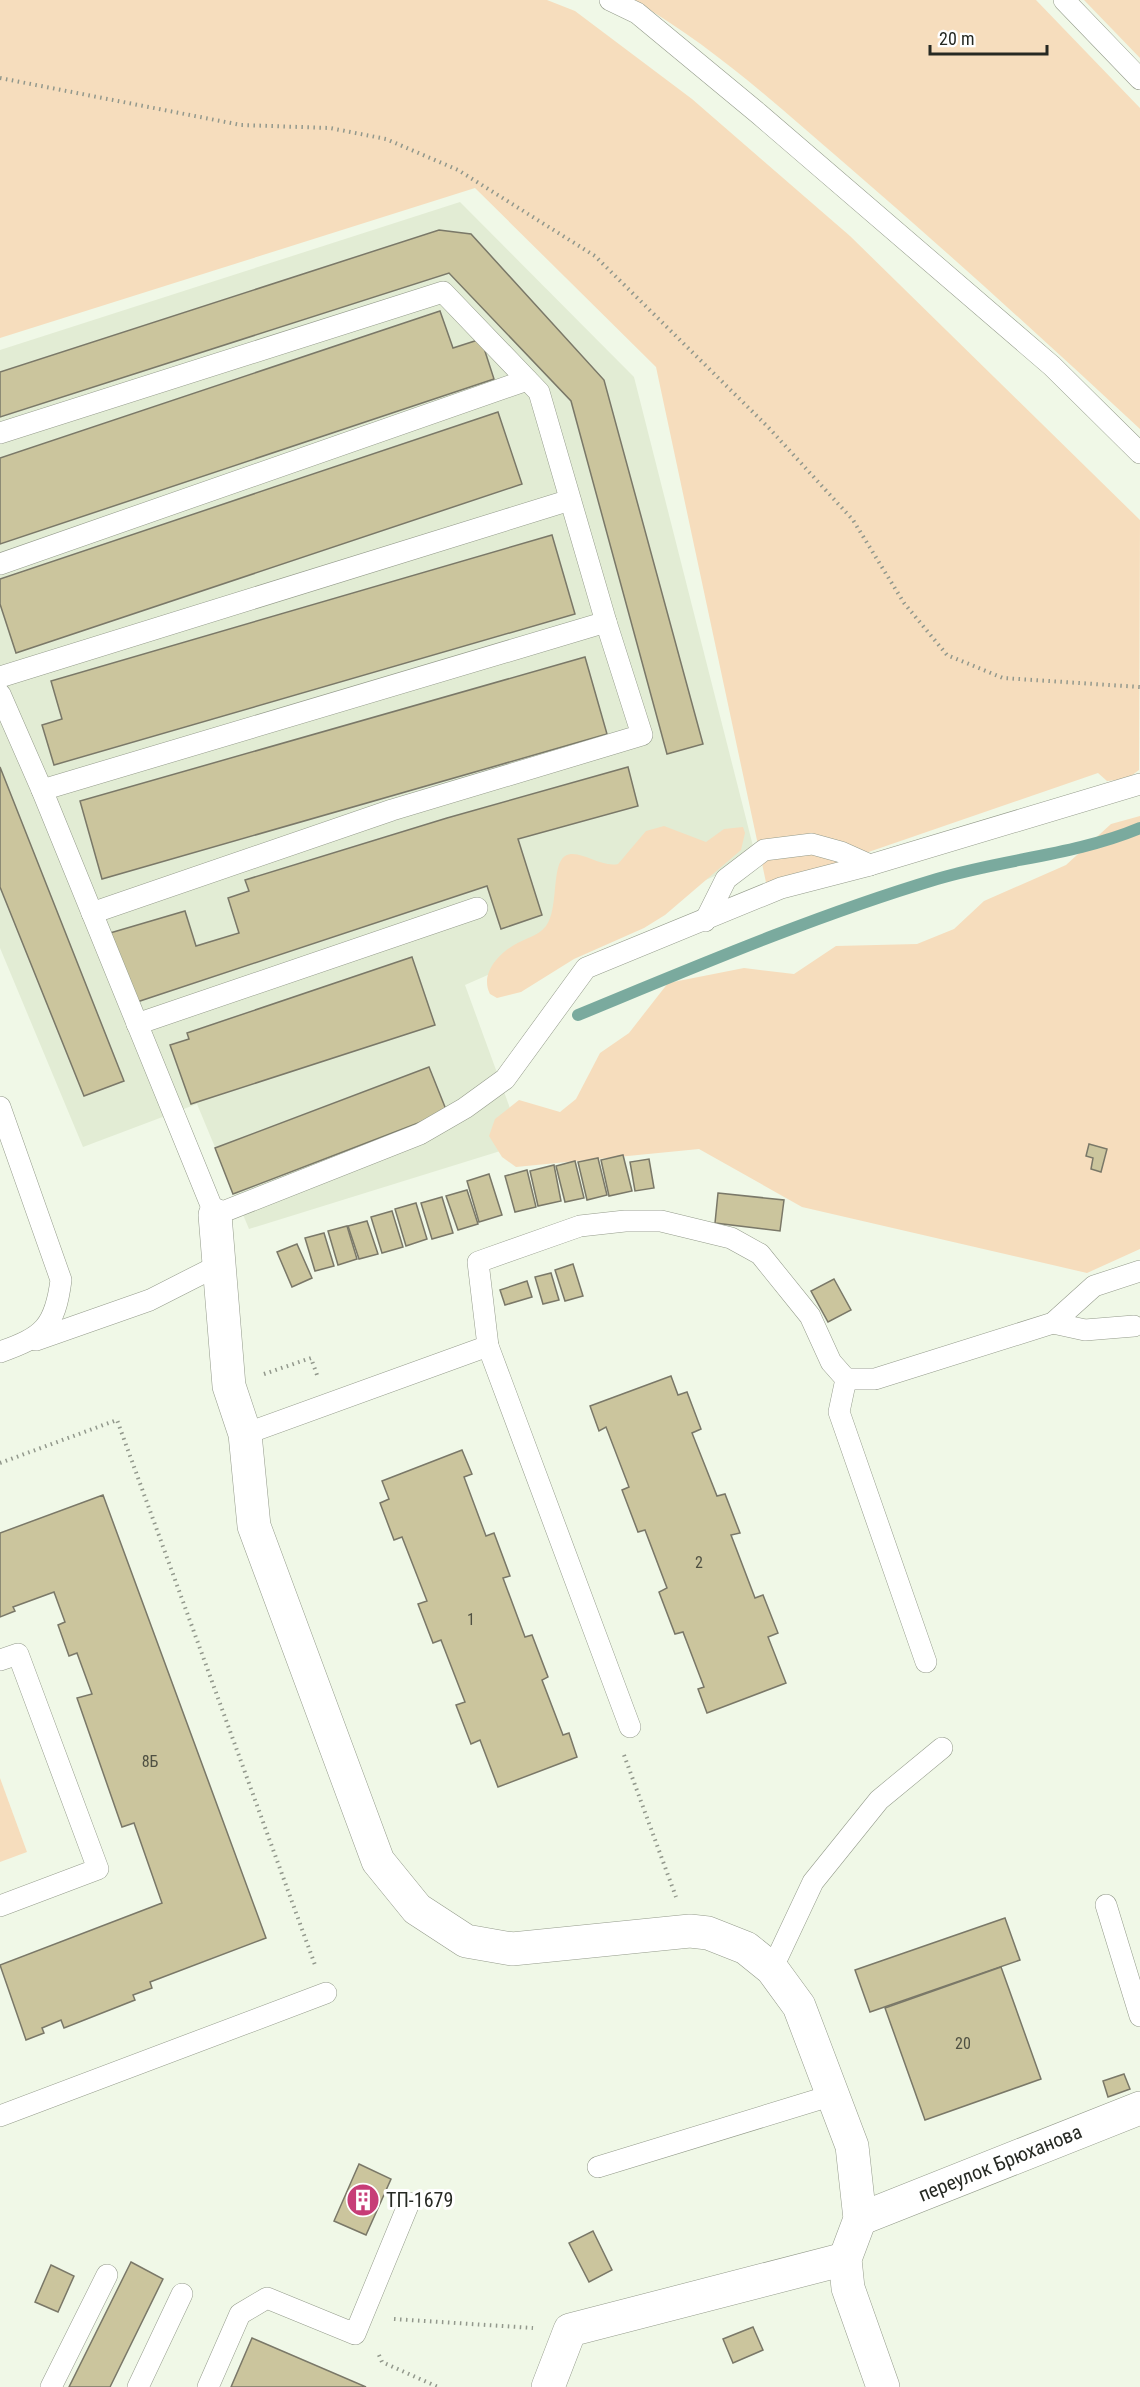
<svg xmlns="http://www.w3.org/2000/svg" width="1140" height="2387" font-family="'Roboto Condensed',sans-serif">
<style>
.built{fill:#e2ecd4}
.green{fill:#f6ddbd}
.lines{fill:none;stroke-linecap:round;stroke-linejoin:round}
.stream{stroke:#7aaa9e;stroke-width:12}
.building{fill:#cbc59d;stroke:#7a7868;stroke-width:1.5}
.lane-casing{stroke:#949b8b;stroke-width:22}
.street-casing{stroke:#949b8b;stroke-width:34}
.path{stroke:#92988c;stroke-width:4;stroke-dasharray:1.5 4.5;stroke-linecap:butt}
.lane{stroke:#fff;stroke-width:21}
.street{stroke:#fff;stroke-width:33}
.labels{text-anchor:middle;stroke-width:6;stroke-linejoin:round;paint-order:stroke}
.number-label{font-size:16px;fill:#4f5042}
.street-label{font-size:20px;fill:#262923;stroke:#fff}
.poi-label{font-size:20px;fill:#262923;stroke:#fff;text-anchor:start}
</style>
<rect width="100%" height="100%" fill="#f0f8e7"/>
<!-- built -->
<path class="built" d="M460,202l174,175 122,481 -291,127 58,159 -274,85 -52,-125 -114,43 -83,-199v-598z"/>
<!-- green -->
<g class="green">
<path d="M0,0h547l28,11 117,88 158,137 290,284 -1,250 -12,9 -20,2 -9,-8 -331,114 -111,-520 -181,-179 -475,150z"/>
<path d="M633,0h403l104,108v321c-98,-91 -197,-181 -298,-268 -67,-58 -132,-117 -209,-161z"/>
<path d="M1084,0h56v58z"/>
<path d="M1140,816v433l-53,24 -285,-66 -103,-58 -183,18 -14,-10 -13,-21 6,-17 24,-19 41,12 16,-13 24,-46 29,-20 39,-50 76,-15 50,6 42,-28 81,-2 37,-15 30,-28 82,-36 45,-41z"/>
<path d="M664,826l42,16 18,-13 19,-2 2,6 -4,17 -76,65 -21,13 -70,31 -53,33 -24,6 -7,-4c-10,-19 7,-39 24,-49 11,-7 23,-8 32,-19 13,-17 5,-61 19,-70 14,-8 35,12 53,8l28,-33z"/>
<path d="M0,1778l27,74 -27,10z"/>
</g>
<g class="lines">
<!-- stream -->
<path class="stream" d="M578,1015c119,-49 236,-99 359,-136 66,-20 139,-24 203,-51"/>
</g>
<!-- building -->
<g class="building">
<path d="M439,230l32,4 133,146 99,364 -36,10 -96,-353 -122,-128 -449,144v-45z"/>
<path d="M440,311l13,37 28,-9 13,40 -494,165v-86z"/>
<path d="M498,412l24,72 -506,169 -16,-49v-25z"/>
<path d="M552,535l23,79 -521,151 -12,-40 20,-6 -11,-38z"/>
<path d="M585,657l22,77 -505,145 -22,-78z"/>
<path d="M0,767l124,314 -40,15 -84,-209z"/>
<path d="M628,767l10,39 -120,33 24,76 -41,14 -14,-43 -353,117 -24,-70 75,-22 11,35 43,-13 -11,-35 21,-7 -4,-11 202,-62z"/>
<path d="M412,957l23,68 -244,79 -21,-59 19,-6 -2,-6z"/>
<path d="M429,1067l18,45 -214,82 -18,-46z"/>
<path d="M1089,1144l18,5 -6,23 -10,-3 2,-11 -7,-2z"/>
<path d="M623,1155l9,36 -23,5 -8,-36z"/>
<path d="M598,1158l9,37 -20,5 -9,-38z"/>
<path d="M649,1159l5,29 -19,3 -5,-29z"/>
<path d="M575,1161l9,37 -19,4 -9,-36z"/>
<path d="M554,1165l7,36 -23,5 -8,-35z"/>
<path d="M527,1170l9,37 -21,5 -10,-36z"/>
<path d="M489,1174l13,41 -23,7 -12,-41z"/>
<path d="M467,1190l11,34 -20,6 -12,-34z"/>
<path d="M718,1193l66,7 -4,31 -65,-8z"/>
<path d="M442,1197l11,36 -21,6 -11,-36z"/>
<path d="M416,1203l11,36 -21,7 -11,-37z"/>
<path d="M392,1211l11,36 -21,6 -11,-36z"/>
<path d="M367,1221l11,33 -19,5 -11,-33z"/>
<path d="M347,1226l10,33 -19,6 -10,-34z"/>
<path d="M324,1233l10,33 -19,5 -10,-33z"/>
<path d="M297,1244l15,34 -20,9 -15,-35z"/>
<path d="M573,1264l10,32 -18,5 -10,-31z"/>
<path d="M551,1273l8,27 -16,4 -8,-27z"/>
<path d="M834,1279l17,31 -23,12 -17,-31z"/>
<path d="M527,1281l5,16 -27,8 -5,-15z"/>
<path d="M671,1376l7,19 9,-3 14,37 -9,4 25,63 8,-2 15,39 -9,2 24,63 8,-3 15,38 -10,4 18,46 -79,30 -9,-24 6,-2 -21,-55 -8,2 -16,-42 8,-4 -22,-58 -7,2 -16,-42 7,-3 -23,-60 -7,4 -9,-25z"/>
<path d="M462,1450l10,24 -8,3 22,59 8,-3 16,43 -7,2 22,59 7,-2 16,42 -6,3 21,55 6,-2 8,24 -79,30 -18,-47 -9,4 -15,-39 9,-3 -24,-62 -8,3 -15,-39 9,-3 -25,-64 -8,3 -14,-37 9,-4 -7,-18z"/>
<path d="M103,1495l163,443 -116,44 2,6 -19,7 2,5 -71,28 -3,-8 -19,8 2,5 -18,7 -26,-75 162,-62 -28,-80 -12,4 -45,-129 15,-4 -15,-41 -8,3 -11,-31 7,-3 -11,-30 -41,15 2,4 -15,6v-84z"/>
<path d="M1005,1918l15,42 -150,52 -15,-42z"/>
<path d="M1001,1967l40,112 -116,41 -40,-112z"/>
<path d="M1124,2074l6,15 -22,8 -5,-16z"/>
<path d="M359,2164l32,15 -25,56 -32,-14z"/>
<path d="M593,2231l19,39 -23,12 -20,-39z"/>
<path d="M131,2262l32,17 -53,108h-41z"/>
<path d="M51,2265l23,11 -16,36 -23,-10z"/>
<path d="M753,2327l10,23 -30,13 -10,-24z"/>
<path d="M252,2338l114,49h-135z"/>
</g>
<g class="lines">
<defs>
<g id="lane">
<path d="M610,0l27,13 122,101 293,252 88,87"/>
<path d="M1064,0l76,79"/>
<path d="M0,433l443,-141 96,100 67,230 -564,168"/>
<path d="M0,564l527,-184"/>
<path d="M0,677l570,-177"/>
<path d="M0,694l42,96 173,425 205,-81 45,-26 40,-29 81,-111 195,-80 89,-23 270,-81"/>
<path d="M92,913l300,-103 250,-75 -36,-113"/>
<path d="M705,921l21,-42 38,-29 48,-6 29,8 29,13"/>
<path d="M137,1024l340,-116"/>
<path d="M0,1107l61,173c-6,47 -18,57 -61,72"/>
<path d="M1053,1323l32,7 49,-4"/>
<path d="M36,1340l114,-40 69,-35"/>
<path d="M846,1379h29l178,-56 41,-37 46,-15"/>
<path d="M245,1434l243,-88"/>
<path d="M0,1660l18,-6 80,215 -98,37"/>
<path d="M630,1727l-142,-381 -10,-84 102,-36 45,-5h36l70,17 29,16 50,62 21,46 15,17 -7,33 87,250"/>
<path d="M1106,1905l34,111"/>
<path d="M772,1969l41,-87 66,-82 63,-52"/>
<path d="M0,2116l326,-123"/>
<path d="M598,2167l235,-72"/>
<path d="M51,2387l56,-112"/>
<path d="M138,2387l44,-93"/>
<path d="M208,2387l32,-73 27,-16 88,36 54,-131"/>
</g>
<g id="street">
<path d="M215,1215l14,171 16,48 9,92 124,335 39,48 49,32 46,8 178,-18 18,2 38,15 26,21 27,37 53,140 8,73 -15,40 3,29 35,99"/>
<path d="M860,2219l280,-111"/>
<path d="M548,2387l22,-57 275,-71"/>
</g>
</defs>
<!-- lane casing -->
<use href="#lane" class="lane-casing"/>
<!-- street casing -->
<use href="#street" class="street-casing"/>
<!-- path -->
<g class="path">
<path d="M0,78l241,47 89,3 56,11 72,31 137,86 173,171 85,93 51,83 43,52 56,23 137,9"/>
<path d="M264,1374l47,-16 6,17"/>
<path d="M0,1463l117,-43 198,545"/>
<path d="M624,1755l52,142"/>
<path d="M394,2319l139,9"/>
<path d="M379,2355l3,7 56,25"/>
</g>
<!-- lane -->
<use href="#lane" class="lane"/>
<!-- street -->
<use href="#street" class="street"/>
</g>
<!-- icons -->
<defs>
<symbol id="building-disc" viewBox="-11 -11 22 22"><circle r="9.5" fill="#c73d77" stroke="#fff"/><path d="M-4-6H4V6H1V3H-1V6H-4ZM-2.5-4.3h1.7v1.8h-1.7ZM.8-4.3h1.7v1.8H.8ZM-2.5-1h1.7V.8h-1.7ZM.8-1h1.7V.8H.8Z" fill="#fff"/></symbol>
</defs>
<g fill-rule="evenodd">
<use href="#building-disc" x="344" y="2181" width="38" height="38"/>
</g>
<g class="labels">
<!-- number labels -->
<g class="number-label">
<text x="699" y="1568">2</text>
<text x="471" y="1625">1</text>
<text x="150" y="1767">8Б</text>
<text x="963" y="2049">20</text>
</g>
<!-- street labels -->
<g class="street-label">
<text transform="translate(1000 2163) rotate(-22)" y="7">переулок Брюханова</text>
</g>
<!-- poi labels -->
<g class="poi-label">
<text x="386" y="2207">ТП-1679</text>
</g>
</g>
<!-- scale -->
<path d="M930 45v9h117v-9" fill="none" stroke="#262923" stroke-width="3"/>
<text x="939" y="45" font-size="18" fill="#262923" stroke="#ffffff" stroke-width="4.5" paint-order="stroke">20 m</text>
</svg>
